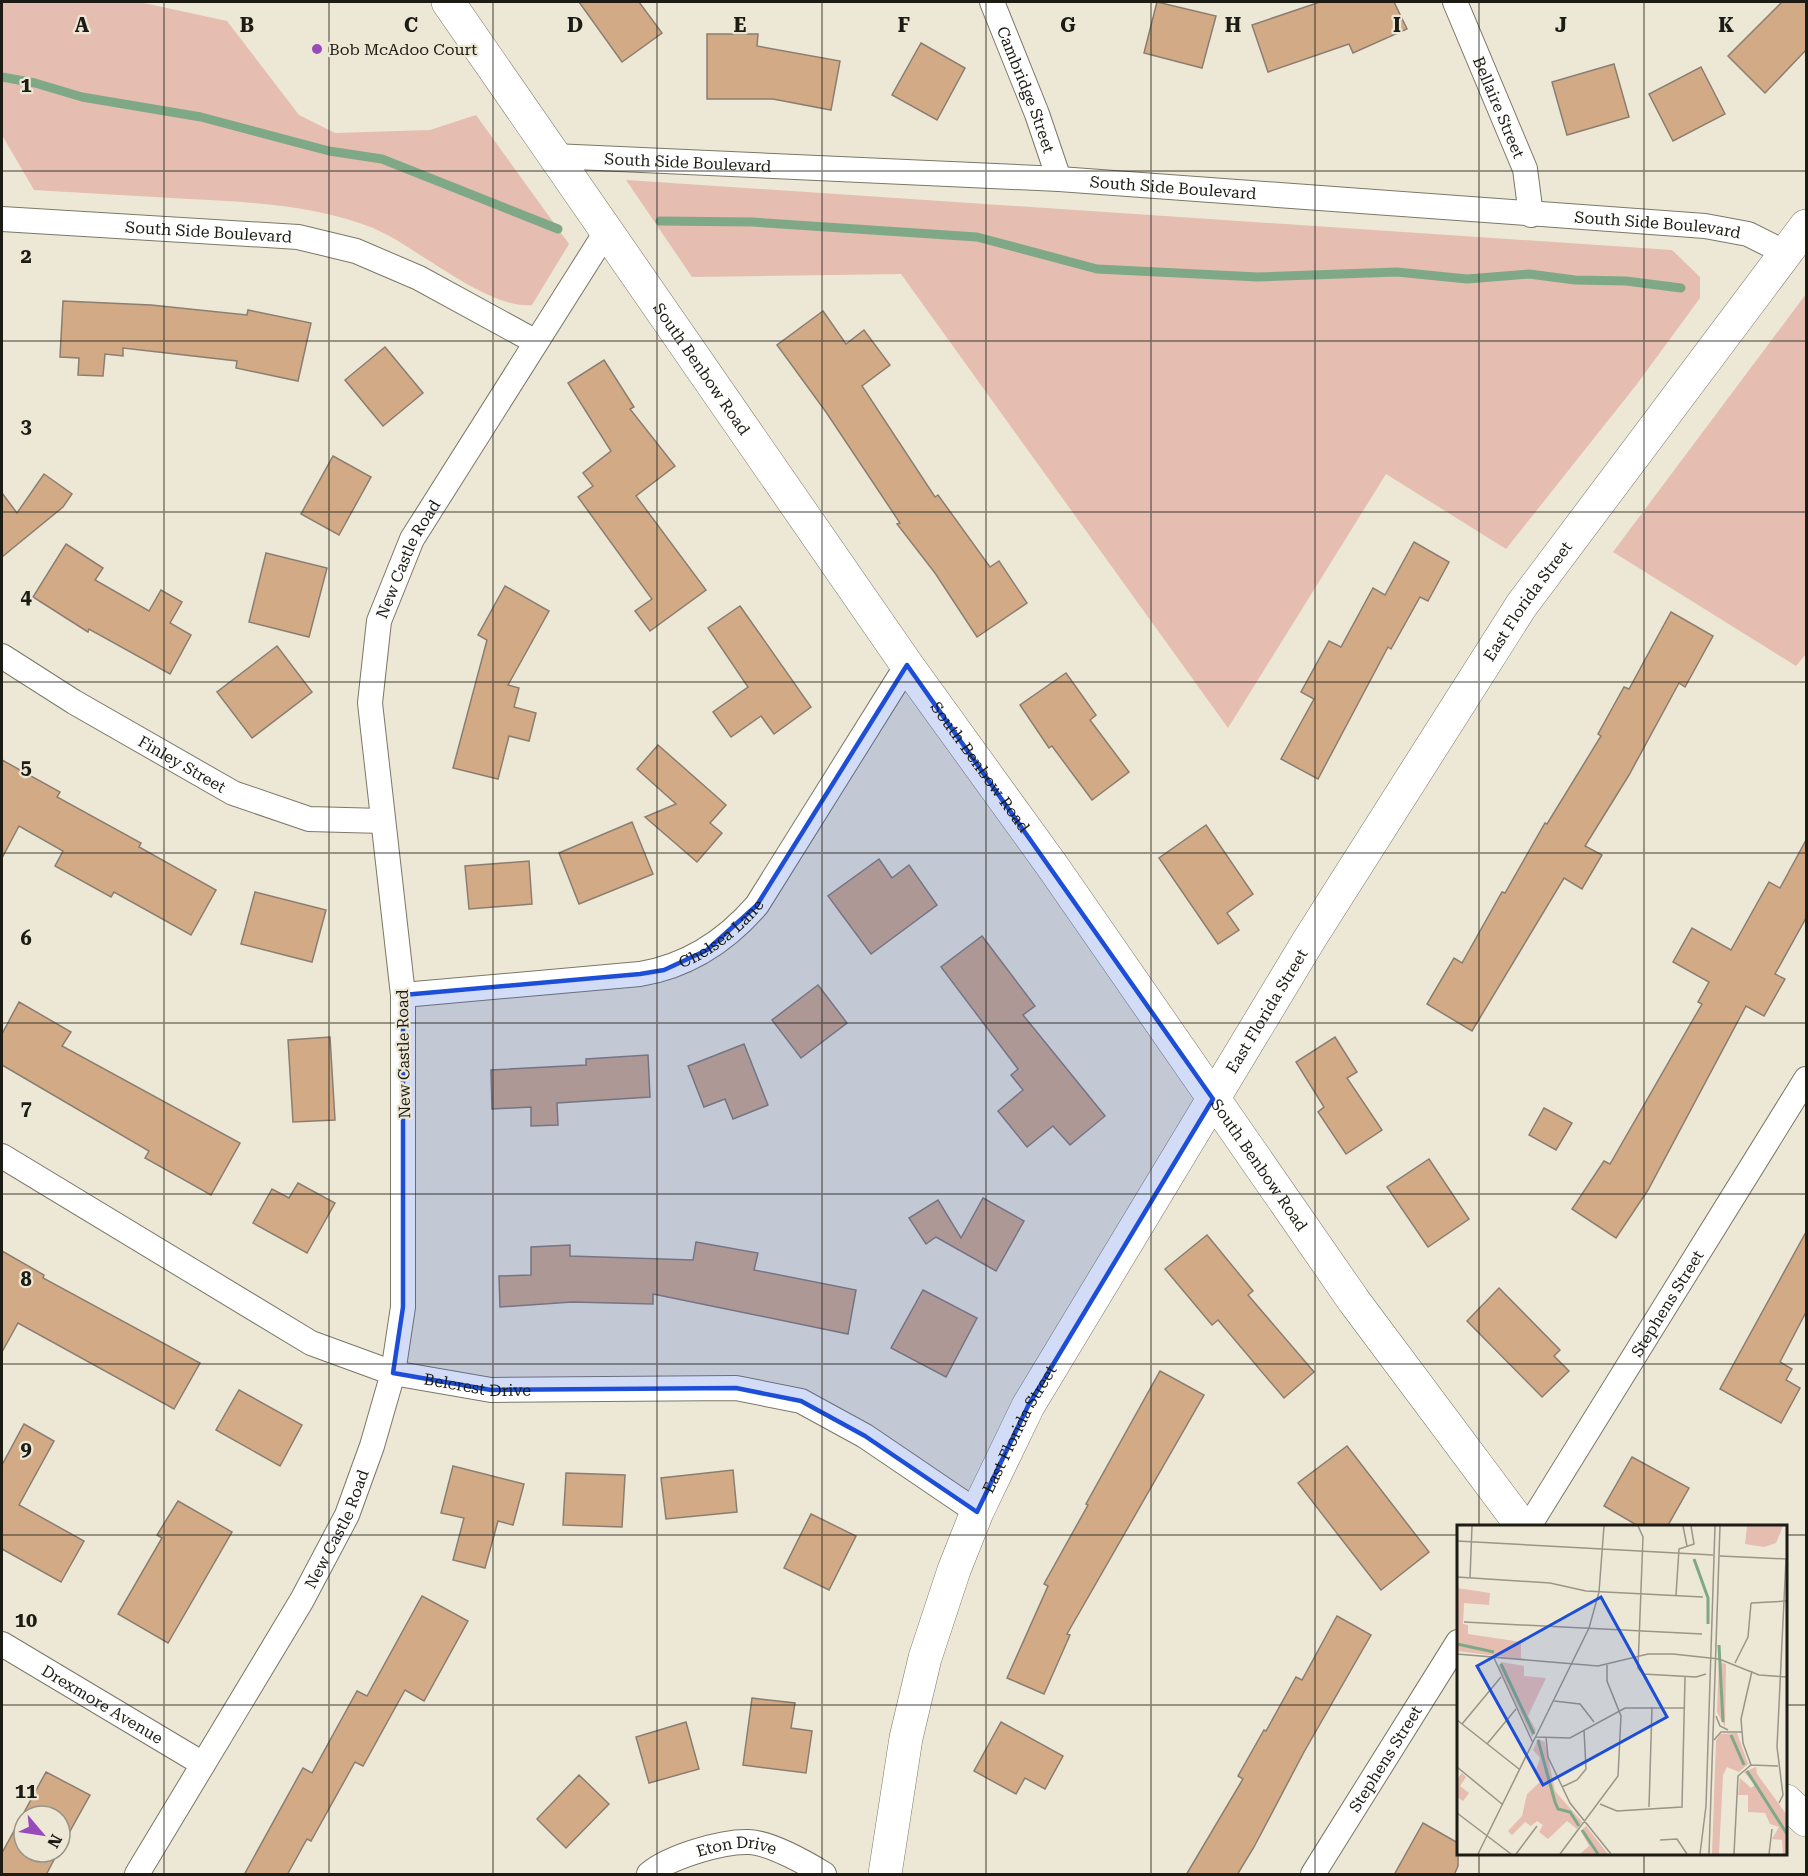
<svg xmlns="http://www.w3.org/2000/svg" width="1808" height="1876" font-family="'Roboto Serif',serif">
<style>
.green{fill:#e5bdb1}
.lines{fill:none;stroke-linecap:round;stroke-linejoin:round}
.stream{stroke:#7fa986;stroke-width:9}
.building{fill:#d2ab86;stroke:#8b7e71;stroke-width:1.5}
.minor-casing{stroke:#7c7767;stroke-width:26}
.secondary-casing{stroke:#7c7767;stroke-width:34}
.minor{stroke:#fff;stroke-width:24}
.secondary{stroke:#fff;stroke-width:33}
.marked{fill:#1d4ed8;fill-opacity:0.2;stroke:#1d4ed8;stroke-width:4.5;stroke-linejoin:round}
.grid{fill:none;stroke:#1c1b14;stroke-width:1.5;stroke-opacity:0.55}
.poi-dot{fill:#984aba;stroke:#ede7d5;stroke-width:2}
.labels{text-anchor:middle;stroke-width:4.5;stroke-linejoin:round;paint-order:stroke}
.poi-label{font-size:16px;fill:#1c1b14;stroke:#ede7d5;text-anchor:start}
.street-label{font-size:16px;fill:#1c1b14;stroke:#ede7d5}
.inset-river{fill:none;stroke:#7fa986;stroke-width:3}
.inset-road{fill:none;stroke:#999588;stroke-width:1.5}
.view{fill:#1d4ed8;fill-opacity:0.15;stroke:#1d4ed8;stroke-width:3}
.inset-edge{fill:none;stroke:#1c1b14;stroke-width:3}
.grid-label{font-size:20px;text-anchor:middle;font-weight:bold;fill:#1c1b14;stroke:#ede7d5;stroke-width:4.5;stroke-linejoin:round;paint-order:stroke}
</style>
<rect width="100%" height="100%" fill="#ede7d5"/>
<!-- green -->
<g class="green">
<path d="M2,2h137l88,19 72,94 36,18 95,-3 46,-15 93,129 -37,61c-44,5 -116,-59 -159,-77 -58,-23 -122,-26 -184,-29 -52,-3 -104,-6 -155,-9l-32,-55z"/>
<path d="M626,180l1046,70 28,27v21l-63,86 -131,165 -120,-75 -158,254 -327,-454 -209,3z"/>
<path d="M1806,294v360l-10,12 -183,-114z"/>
</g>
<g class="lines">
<!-- stream -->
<g class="stream">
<path d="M2,77l33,6 47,14 119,20 128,34 53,8 176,70"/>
<path d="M660,221l92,1 225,15 120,32 161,8 139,-5 70,7 62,-5 46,6 51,1 55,7"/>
</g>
</g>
<!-- building -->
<g class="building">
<path d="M579,2h60l23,31 -40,29z"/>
<path d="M1157,2l59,14 -14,52 -58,-15z"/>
<path d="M1320,2h74l13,27 -54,24 -4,-9 -81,28 -16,-47z"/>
<path d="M1782,2h24v48l-41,43 -37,-37z"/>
<path d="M707,34h51l-1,12 83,15 -9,49 -58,-11h-66z"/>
<path d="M921,43l44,25 -28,52 -45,-25z"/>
<path d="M1614,64l15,53 -62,18 -15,-53z"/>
<path d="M1701,67l24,47 -52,27 -24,-47z"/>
<path d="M63,301l88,4 96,10 1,-5 63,13 -13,58 -62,-13 1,-7 -114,-13v8l-18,-2 -2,22 -25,-1 1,-17 -19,-1z"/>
<path d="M823,311l23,33 18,-14 26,35 -28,21 73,111 3,-2 52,72 9,-6 28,42 -50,34 -42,-64 -38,-49 3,-1 -74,-111 -49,-67z"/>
<path d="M385,347l38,46 -40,33 -38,-46z"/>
<path d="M604,360l30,47 -4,2 45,57 -39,30 70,94 -56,41 -15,-20 17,-12 -74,-102 15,-11 -10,-13 28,-22 -43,-68z"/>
<path d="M333,456l38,21 -32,58 -38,-21z"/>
<path d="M44,474l28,20 -9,13 -61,50v-64l15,20z"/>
<path d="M1414,542l35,20 -21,39 -8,-4 -29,52 -3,-2 -70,132 -37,-20 33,-60 -13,-7 28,-51 12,6 32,-59 12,7z"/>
<path d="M66,544l37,24 -8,12 54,31 12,-21 21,12 -12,21 21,12 -21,39 -81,-45 -1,3 -55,-35z"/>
<path d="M266,553l61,15 -18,69 -60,-15z"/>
<path d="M505,586l44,25 -41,74 11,3 -5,19 22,6 -7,28 -20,-5 -11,43 -45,-11 34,-128 -9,-5z"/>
<path d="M740,606l71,101 -37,27 -13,-18 -30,21 -18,-25 35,-25 -40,-59z"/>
<path d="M1671,612l42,24 -28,51 -6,-4 -50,92 -44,71 17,9 -20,34 -18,-11 -92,153 -45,-27 27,-46 8,5 40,-71 3,1 40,-70 2,1 54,-88 -3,-2 26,-47 5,2z"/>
<path d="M277,646l35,46 -60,46 -35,-46z"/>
<path d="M1066,673l30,42 -6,5 39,52 -37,28 -40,-54 -3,2 -29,-43z"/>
<path d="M658,745l68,60 -16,18 12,10 -25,29 -52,-45 31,-13 -39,-35z"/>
<path d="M2,760l58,32 -3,5 84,46 -2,4 77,43 -25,45 -77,-43 -3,5 -56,-31 8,-15 -44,-25 -17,32z"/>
<path d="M632,822l21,52 -74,30 -20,-51z"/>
<path d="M1206,825l47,69 -26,19 12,17 -21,14 -59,-86z"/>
<path d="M1806,840v78l-31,56 10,5 -21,37 -18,-10 -98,184 -32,48 -44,-29 32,-48 6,3 92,-160 -4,-2 11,-20 -36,-20 19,-34 39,22 38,-68 11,6z"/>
<path d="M879,859l13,19 17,-13 28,40 -66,49 -43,-58z"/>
<path d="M529,861l3,43 -63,5 -4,-43z"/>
<path d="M255,892l71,18 -14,52 -71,-18z"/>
<path d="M982,936l53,70 -12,9 82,101 -35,29 -17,-19 -26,21 -29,-36 25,-21 -12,-15 7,-6 -77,-102z"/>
<path d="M818,985l29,38 -46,35 -29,-38z"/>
<path d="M19,1002l52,30 -9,14 178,97 -29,52 -66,-37 4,-7 -147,-86v-31z"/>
<path d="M330,1037l5,83 -42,2 -5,-82z"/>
<path d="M1335,1037l22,35 -10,6 35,52 -36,24 -28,-42 6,-5 -28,-45z"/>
<path d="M744,1044l24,61 -35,14 -8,-20 -21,8 -16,-41z"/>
<path d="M648,1055l2,42 -93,6 1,22 -27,1v-19l-39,2 -1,-39 95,-5v-6z"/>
<path d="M1544,1108l28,15 -16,27 -27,-15z"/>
<path d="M1429,1159l40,60 -41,28 -41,-60z"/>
<path d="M298,1183l37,20 -28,50 -54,-30 19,-34 17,9z"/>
<path d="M983,1198l41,23 -28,50 -60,-34 -10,7 -17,-26 29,-18 23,38z"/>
<path d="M1806,1232v80l-26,50 12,7 -6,11 14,8 -19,35 -61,-34z"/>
<path d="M1207,1235l46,56 -5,4 66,77 -30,26 -66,-78 -6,5 -47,-56z"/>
<path d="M696,1242l62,11 -4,17 102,20 -8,44 -195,-40v10l-81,-2 -72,5 -1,-31 32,-1v-28l39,-2v11l123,4z"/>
<path d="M2,1251l42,24 -1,3 157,85 -26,46 -156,-86 -16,29z"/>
<path d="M1499,1288l61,62 -6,6 15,15 -27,26 -75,-76z"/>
<path d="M923,1290l54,28 -31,59 -55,-29z"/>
<path d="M1160,1371l44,24 -137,239 3,1 -26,59 -37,-16 41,-92 -4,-2 44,-79 -2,-1z"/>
<path d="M239,1390l63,35 -22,41 -64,-36z"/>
<path d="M24,1424l30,17 -35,64 65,36 -23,41 -59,-33v-84z"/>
<path d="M1347,1446l82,106 -48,38 -83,-107z"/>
<path d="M1632,1457l57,31 -22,39h-27l-36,-21z"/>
<path d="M453,1466l71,18 -11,41 -15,-4 -13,47 -32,-8 11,-42 -23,-5z"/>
<path d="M733,1470l4,42 -71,7 -5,-41z"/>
<path d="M566,1473l59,2 -3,52 -59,-2z"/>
<path d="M178,1501l54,31 -64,111 -50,-29 44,-76 -5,-3z"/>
<path d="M811,1514l45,22 -27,54 -45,-22z"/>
<path d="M422,1596l46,25 -44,80 -19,-11 -42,76 -8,-4 -44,79 -4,-2 -20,36h-43l59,-107 9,5 45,-82 10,5z"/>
<path d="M1337,1616l34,19 -67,117 -50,95 -17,28h-51l57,-96 -5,-3 26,-46 2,1 30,-54 6,3z"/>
<path d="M752,1698l43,5 -4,25 21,3 -6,42 -63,-8z"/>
<path d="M686,1722l13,47 -50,14 -13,-46z"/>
<path d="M1001,1722l62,34 -18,33 -20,-11 -9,16 -42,-23z"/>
<path d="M46,1772l44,23 -30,54v-33h-36v36h34l-12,23h-44v-22z"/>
<path d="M579,1775l30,29 -43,44 -29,-29z"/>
<path d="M1423,1823l35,20v23l-4,9h-60z"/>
</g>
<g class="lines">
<defs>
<g id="minor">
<path id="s1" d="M992,2l45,112 22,65"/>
<path id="s2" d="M1455,2l70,167 6,46"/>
<path id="s3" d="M553,156l506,23 646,47 43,8 38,19"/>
<path id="s4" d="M2,219l296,18 58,14 63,27 117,64"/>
<path id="s5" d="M2,656l72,46 159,91 76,26 73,2"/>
<path id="s6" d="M403,995l237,-21c48,-8 85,-32 117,-69l150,-240"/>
<path id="s7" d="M2,1156l309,187 82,30 98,17 245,-2 65,13 64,35 112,76"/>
<path id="s8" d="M1529,1526l277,-447"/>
<path id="s9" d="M2,1644l201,120"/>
<path id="s10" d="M137,1874l165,-274 45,-85 25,-69 21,-73 10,-66v-312l-33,-292 9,-82 33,-82 194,-307"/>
<path id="s11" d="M649,1874c20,-17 73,-33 100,-32 21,1 57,21 75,32"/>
<path id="s12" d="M1313,1874l145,-232"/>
</g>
<g id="secondary">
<path id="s13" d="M448,2l459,663 146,202 301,434 168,225"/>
<path d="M1786,1801l20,19"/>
<path id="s14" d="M885,1874l21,-136 19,-80 29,-88 23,-58 51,-106 281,-466 212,-334 285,-380"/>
</g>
</defs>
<!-- minor casing -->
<use href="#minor" class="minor-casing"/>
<!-- secondary casing -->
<use href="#secondary" class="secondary-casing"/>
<!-- minor -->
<use href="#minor" class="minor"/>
<!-- secondary -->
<use href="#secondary" class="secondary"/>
</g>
<!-- marked area -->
<path class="marked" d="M907,665l306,434 -185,307 -51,106 -112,-76 -64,-35 -65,-13 -245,2 -98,-17 10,-66v-312l237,-21 24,-4 43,-20 50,-45z"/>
<!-- grid -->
<path class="grid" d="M164,2v1872M329,2v1872M493,2v1872M657,2v1872M822,2v1872M986,2v1872M1151,2v1872M1315,2v1872M1479,2v1524M1644,2v1524M2,171h1804M2,341h1804M2,512h1804M2,682h1804M2,853h1804M2,1023h1804M2,1194h1804M2,1364h1804M2,1535h1456M1786,1535h20M2,1705h1456M1786,1705h20M1479,1854v20M1644,1854v20"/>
<!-- markers -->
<circle class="poi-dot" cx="317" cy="49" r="6"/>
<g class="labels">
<!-- poi labels -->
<g class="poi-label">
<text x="329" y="55">Bob McAdoo Court</text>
</g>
<!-- street labels -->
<g class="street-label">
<text dy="6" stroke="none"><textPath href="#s1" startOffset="94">Cambridge Street</textPath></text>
<text dy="6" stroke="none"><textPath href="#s2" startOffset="114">Bellaire Street</textPath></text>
<text dy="6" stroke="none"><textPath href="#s3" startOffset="135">South Side Boulevard</textPath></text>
<text dy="6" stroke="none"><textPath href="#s3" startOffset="621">South Side Boulevard</textPath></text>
<text dy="6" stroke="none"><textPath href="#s3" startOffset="1107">South Side Boulevard</textPath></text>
<text dy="6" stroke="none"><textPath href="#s4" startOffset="207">South Side Boulevard</textPath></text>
<text dy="6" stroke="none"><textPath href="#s13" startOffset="446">South Benbow Road</textPath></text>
<text dy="6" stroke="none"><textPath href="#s10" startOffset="1389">New Castle Road</textPath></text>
<text dy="6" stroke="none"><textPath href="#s14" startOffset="1440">East Florida Street</textPath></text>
<text dy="6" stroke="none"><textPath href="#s5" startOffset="210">Finley Street</textPath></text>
<text dy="6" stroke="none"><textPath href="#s13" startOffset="932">South Benbow Road</textPath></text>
<text dy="6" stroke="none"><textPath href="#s6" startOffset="330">Chelsea Lane</textPath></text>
<text dy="6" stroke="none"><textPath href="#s14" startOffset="954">East Florida Street</textPath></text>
<text transform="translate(403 1054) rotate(-91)" y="6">New Castle Road</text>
<text dy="6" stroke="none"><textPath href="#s13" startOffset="1418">South Benbow Road</textPath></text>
<text dy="6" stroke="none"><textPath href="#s8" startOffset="262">Stephens Street</textPath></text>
<text dy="6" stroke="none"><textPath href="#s7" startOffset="534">Belcrest Drive</textPath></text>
<text dy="6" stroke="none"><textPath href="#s14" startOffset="468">East Florida Street</textPath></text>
<text dy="6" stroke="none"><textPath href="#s10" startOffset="399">New Castle Road</textPath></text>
<text dy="6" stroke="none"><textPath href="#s9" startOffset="117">Drexmore Avenue</textPath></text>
<text dy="6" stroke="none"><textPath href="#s12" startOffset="136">Stephens Street</textPath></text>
<text dy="6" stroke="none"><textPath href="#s11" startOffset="94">Eton Drive</textPath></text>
</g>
</g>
<!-- overview -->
<g transform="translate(1457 1525)">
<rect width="330" height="330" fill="#ede7d5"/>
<path d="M290,1h36l-7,17 -12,4 -19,-3zM0,63l33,5 -1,12 -25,-2 -1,21 5,1v9l53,8v17l-64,-8zM44,137l23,4v10l22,2 -18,38 8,14 -4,7 -34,-71zM262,137l7,2 -1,63 -8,-15zM280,208l11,31 -9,8 -12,-5 -4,8 -4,79h-7l4,-113 4,-7zM81,214l7,3 10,49 27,31 -5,7 -10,-8 -19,18 -9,-7 4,-7 -6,-4 -6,5 -6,-4 -13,13 -4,-4 14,-15 5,-22 13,-12 -4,-12 4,-12 -7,-8zM299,242l1,7 30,41v39h-4l-1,-14 -10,-1 7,-12 -9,-3 -5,-11 -17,-1v-17h-10l2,-17 11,10 4,-3 -11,-13zM5,248l4,4 -6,9 9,7 -6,8 -6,-4v-18zM129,301l22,28h-28l9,-8 -8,-15z" fill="#e5bdb1"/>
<path class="inset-river" d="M237,34l14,39v26M0,119l37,8M262,120l4,77M44,139l33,70M274,210l13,30M81,215l17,62 3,7 12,3 9,14M290,246l40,63M125,305l16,24"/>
<path class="inset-road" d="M181,1l5,11 -5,131 5,6 53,3 10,-3M226,1l4,20M0,16l256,14M263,31l67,3M0,52l93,6 36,8 117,6M13,53l2,-52M219,70l3,-46 15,-5 -3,-18M294,78l36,-2M7,97l238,12M0,129l141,12 50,-12h25l46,5 40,16 28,2M37,133l39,85M278,138l13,-26 3,-34M97,176l26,3 14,18M259,191l4,10 8,4M0,195l62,49M5,199l39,-47M79,212l34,1 55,-30h59M89,212l2,20 22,46 41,51M257,215l7,-8h21M30,219l29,-35M294,240l-8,-22 -2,-24 11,-48M0,242l45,37M105,262l15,-7 9,-11 -2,-39M322,278l4,-8 -6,-48 9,-188M143,279l17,7 65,-4 3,-130M192,282l3,-100M0,288l54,41M203,315l17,-1 10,15M21,329l111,-226 10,-36 5,-66M59,329l21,-28M103,329l58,-78 3,-60 -14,-35v-16M243,329l6,-48 9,-280M252,329l11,-328M277,329l4,-78 13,-11 27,1M312,329l3,-25"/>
<path class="view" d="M144,72l66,120 -124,68 -66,-119z"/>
<rect width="330" height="330" class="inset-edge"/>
</g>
<g class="grid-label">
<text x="82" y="32">A</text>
<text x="247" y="32">B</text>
<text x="411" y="32">C</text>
<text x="575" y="32">D</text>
<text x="740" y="32">E</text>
<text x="904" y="32">F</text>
<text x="1068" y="32">G</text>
<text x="1233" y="32">H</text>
<text x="1397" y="32">I</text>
<text x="1561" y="32">J</text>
<text x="1726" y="32">K</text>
<text x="26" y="92">1</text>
<text x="26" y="263">2</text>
<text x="26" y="433">3</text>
<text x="26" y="604">4</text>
<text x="26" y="774">5</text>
<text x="26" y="945">6</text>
<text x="26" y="1115">7</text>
<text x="26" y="1286">8</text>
<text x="26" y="1456">9</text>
<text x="26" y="1627">10</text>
<text x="26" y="1798">11</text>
</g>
<!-- border -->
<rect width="1808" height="1876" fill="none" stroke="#1c1b14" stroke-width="6"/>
<!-- north arrow -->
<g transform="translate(42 1834) rotate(119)"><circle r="28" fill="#ede7d5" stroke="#999588" stroke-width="1.5"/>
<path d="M0-4.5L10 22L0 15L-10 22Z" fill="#984aba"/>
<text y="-9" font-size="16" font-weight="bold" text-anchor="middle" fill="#1c1b14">N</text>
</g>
</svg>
